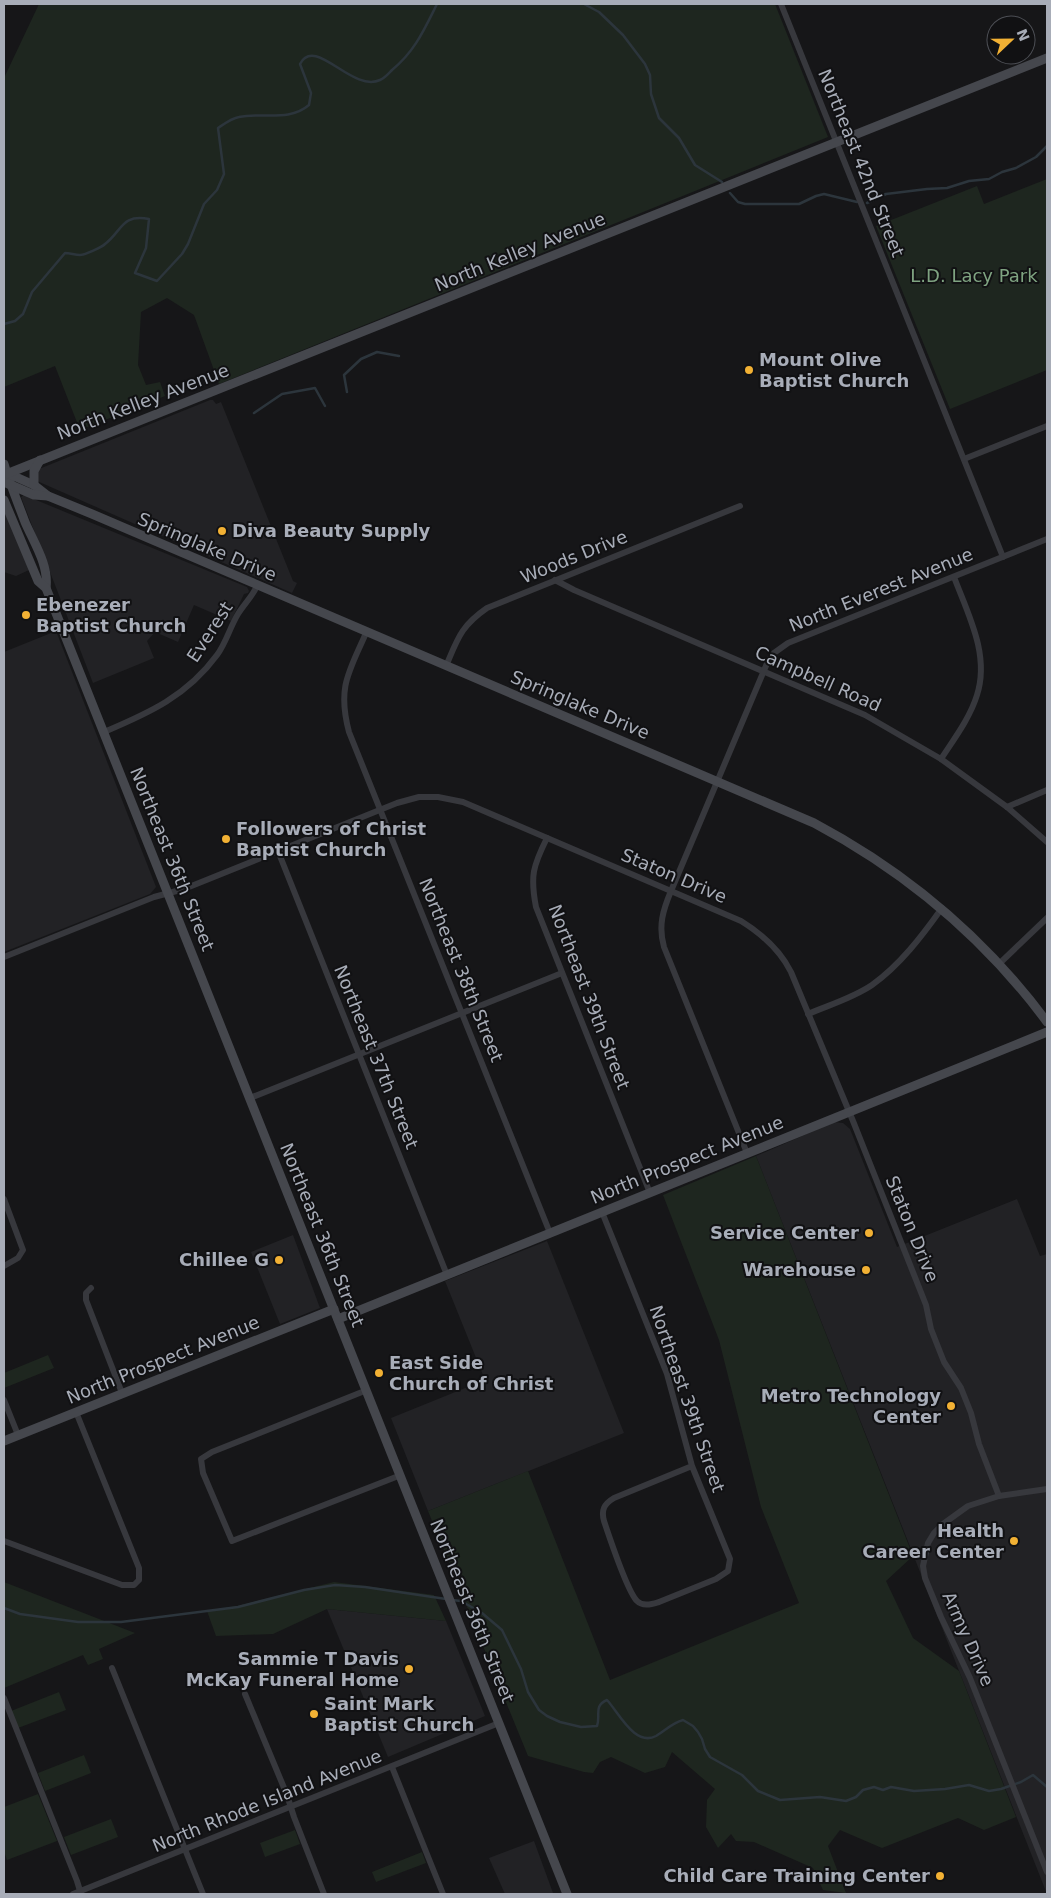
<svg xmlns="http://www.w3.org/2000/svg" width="1051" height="1898" font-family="'DejaVu Sans',sans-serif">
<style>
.built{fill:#222225}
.green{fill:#1e261f}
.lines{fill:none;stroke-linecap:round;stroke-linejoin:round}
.stream{stroke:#2c353c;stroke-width:2.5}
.street{stroke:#37383d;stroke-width:6}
.secondary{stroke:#45474d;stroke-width:9}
.poi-dot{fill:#f2b134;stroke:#111113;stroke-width:2}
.labels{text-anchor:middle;stroke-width:4;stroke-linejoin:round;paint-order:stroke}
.street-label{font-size:18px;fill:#a8adb8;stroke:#111113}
.park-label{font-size:18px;fill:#7fa381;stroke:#111113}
.poi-label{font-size:18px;font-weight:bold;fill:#a8adb8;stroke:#111113;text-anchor:end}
</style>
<rect width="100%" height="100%" fill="#161618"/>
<!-- built -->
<g class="built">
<path d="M210,400h3l3,4 5,-2 72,179 4,2 -5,10 -255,-112v-10l2,-2z"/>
<path d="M24,495l223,92 2,4 -1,2 -4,1 -13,27 -37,-16 -16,37 -23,-10 -8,9 7,17 -61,25 -72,-186z"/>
<path d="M4,508l25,62 -13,6 -12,-4z"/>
<path d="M56,631l100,256 -6,7 -146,58v-300z"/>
<path d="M834,1122l9,1 7,6 47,118 120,-48 23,57 7,-2v640l-291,-738z"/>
<path d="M293,1235l27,73 -40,16 -29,-72z"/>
<path d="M547,1241l77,192 -196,78 -37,-93 94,-38 -40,-99z"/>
<path d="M327,1609l119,12 39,95 -97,41z"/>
<path d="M534,1841l19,52 -4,1h-44l-16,-36z"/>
</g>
<!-- green -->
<g class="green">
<path d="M39,4h736l53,133 -609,247 -25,-69 -27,-17 -26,14 -3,53 8,20 14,-3 5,14 -85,34 -25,-64 -51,21v-309z"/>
<path d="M1047,179v191l-97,39 -74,-183 101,-40 7,18z"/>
<path d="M756,1156l157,400 -27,25 27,57 46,33 57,146 -32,13 -26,-12 -76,30 -42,-18 -12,16 18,47 -23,-3 -10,-22 -59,-26 -18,-1 -5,-7 -13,14 -12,-21 1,-27 8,-11 -43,-37 -7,15 -20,6 -34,-16 -11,5 -7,11 -9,-1 -56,-16 -100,-245 100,-40 82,209 189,-77 -38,-96 -42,-167 -56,-145z"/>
<path d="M48,1355l6,13 -50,20v-15z"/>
<path d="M4,1582l131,51 -36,16 4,10 -15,6 -5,-10 -79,33z"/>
<path d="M334,1582l100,13 12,26 -119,-12 -54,25 -57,2 -9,-25 30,-5z"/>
<path d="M59,1692l7,18 -48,18 -7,-17z"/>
<path d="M84,1755l7,18 -46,18 -7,-18z"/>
<path d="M38,1794l19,47 -50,19 -3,-9v-44z"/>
<path d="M111,1819l7,18 -47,18 -7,-18z"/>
<path d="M295,1830l5,14 -35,13 -5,-14z"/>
<path d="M422,1852l4,11 -50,19 -4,-10z"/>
</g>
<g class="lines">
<!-- stream -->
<g class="stream">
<path d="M584,4l15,8 24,23 22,29 5,11 1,19 8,24 20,20 16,27 27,17"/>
<path d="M730,193l8,9 7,2h54l17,-8 8,-2 33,8"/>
<path d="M867,203l19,-9 41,-5 20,-1 22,-7 20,-2 13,-7 14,-4 20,-11 11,-11"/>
<path d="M4,324l11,-3 8,-7 9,-22 33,-39c5,0 10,2 15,2 5,0 22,-8 25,-11 18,-14 16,-30 44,-25l-3,29 -11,25 22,8 25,-27 6,-10 16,-40 13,-14 7,-16 -6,-46c6,-4 14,-10 21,-11 24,-5 50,5 70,-12l2,-12 -11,-29c15,-29 52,29 80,16 5,-2 9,-7 12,-10 23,-19 32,-40 45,-66"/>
<path d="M347,392l-3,-17 17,-16 16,-7 22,4"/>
<path d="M254,413l28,-19 33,-6 10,18"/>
<path d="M452,1600l9,1 21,12 20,17 19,39 7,23 11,18 8,6 13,6 21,5 16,-1c4,-11 -4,-20 10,-26 12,13 28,47 49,36 10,-6 16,-13 27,-16l10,6 5,6 4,7 3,10 5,8 32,18 16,16 22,9 40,-3 26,4 10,-4 7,-7 11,-3 9,3 8,-3 23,4 31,-2 24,-4 20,6 12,-2 20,-7 12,-7 14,12"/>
<path d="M4,1608l16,6 58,8h43l117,-15 66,-17 31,-5 30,2 81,12"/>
</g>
<!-- street -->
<g class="street">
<path d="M781,4l222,553"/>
<path d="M964,459l83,-33"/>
<path d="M555,580l19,10 291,125 76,44 66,48 40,35"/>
<path d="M366,633c-17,39 -29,54 -17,99l201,501"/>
<path d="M446,666c12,-28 15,-40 41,-58l253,-102"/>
<path d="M104,732c45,-19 83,-36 113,-77 9,-12 13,-28 21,-41 6,-10 14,-17 19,-28"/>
<path d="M941,759c13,-20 29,-41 36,-64 13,-40 -9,-81 -23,-118"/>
<path d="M1007,807l40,-17"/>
<path d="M547,838c-14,28 -17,38 -11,69l114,286"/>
<path d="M278,851l169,424"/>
<path d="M4,957l150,-60 30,-8 213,-86 22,-6h19l25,5 278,119c21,13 39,29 50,51l62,149 73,184 5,24 13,33 17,26 10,25 8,31 20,52"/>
<path d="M1000,963l47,-45"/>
<path d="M808,1014c21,-9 45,-16 64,-29 28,-20 50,-49 70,-77"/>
<path d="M250,1098l312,-125"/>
<path d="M747,1153l-83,-206c-6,-21 -1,-37 7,-56l97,-230 6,-8 14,-10 259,-104"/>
<path d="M4,1199l19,51 -5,8 -14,8"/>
<path d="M602,1212l65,162 25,92 38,93 -2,12 -12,8 -57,23c-7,2 -16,5 -22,-1 -9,-9 -28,-65 -33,-80 -3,-11 0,-17 10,-23l78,-32"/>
<path d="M91,1288l-5,5v7l36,93"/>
<path d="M367,1390l-155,62 -11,7 2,14 29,68 169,-66"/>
<path d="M4,1400l14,35"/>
<path d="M1047,1489l-48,7 -31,10 -25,18 -9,9 -6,10 -5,23 2,12 16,39 29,61 77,194"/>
<path d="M4,1541l118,44h12l5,-5v-12l-63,-156"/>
<path d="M112,1668l91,226"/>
<path d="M245,1694l42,101 7,22 30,77"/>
<path d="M4,1698l73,183 4,13"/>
<path d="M392,1767l51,127"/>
<path d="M73,1894l426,-171"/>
</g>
<!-- secondary -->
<g class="secondary">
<path d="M4,464c6,20 14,39 21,58 9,21 24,43 21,66"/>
<path d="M7,473l27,12 14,11"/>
<path d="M4,475l1043,-417"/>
<path d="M4,482l30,13 14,1 44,18 722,309c94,50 170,114 233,199"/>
<path d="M34,485v-14l6,-11"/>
<path d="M4,500l34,81 8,7 521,1306"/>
<path d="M338,1319l709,-287"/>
<path d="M4,1441l330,-132"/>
</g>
</g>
<!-- markers -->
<g class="poi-dot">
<circle cx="749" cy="370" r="5"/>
<circle cx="222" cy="531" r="5"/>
<circle cx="26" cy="615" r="5"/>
<circle cx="226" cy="839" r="5"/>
<circle cx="869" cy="1233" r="5"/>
<circle cx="279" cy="1260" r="5"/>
<circle cx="866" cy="1270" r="5"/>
<circle cx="379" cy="1373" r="5"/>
<circle cx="951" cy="1406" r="5"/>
<circle cx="1014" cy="1541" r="5"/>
<circle cx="409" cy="1669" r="5"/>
<circle cx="314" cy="1714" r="5"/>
<circle cx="940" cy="1876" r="5"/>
</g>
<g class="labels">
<!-- street labels -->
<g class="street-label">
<text transform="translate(861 163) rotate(68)" y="6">Northeast 42nd Street</text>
<text transform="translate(520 252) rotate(-22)" y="6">North Kelley Avenue</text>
<text transform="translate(143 402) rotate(-21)" y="6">North Kelley Avenue</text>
<text transform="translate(207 547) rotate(23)" y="6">Springlake Drive</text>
<text transform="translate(574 557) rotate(-22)" y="6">Woods Drive</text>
<text transform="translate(881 590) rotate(-22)" y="6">North Everest Avenue</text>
<text transform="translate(210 632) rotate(-57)" y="6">Everest</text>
<text transform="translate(818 679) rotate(24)" y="6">Campbell Road</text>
<text transform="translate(580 705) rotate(23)" y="6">Springlake Drive</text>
<text transform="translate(172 859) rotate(68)" y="6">Northeast 36th Street</text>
<text transform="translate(674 876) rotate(23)" y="6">Staton Drive</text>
<text transform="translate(461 970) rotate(68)" y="6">Northeast 38th Street</text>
<text transform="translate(589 997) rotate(69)" y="6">Northeast 39th Street</text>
<text transform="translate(376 1057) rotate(68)" y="6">Northeast 37th Street</text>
<text transform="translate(687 1160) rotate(-22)" y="6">North Prospect Avenue</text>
<text transform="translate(912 1229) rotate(68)" y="6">Staton Drive</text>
<text transform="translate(322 1235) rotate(68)" y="6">Northeast 36th Street</text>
<text transform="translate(163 1360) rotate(-22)" y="6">North Prospect Avenue</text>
<text transform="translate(687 1399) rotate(71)" y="6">Northeast 39th Street</text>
<text transform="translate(472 1611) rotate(68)" y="6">Northeast 36th Street</text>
<text transform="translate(968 1639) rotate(66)" y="6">Army Drive</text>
<text transform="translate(267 1801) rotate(-22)" y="6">North Rhode Island Avenue</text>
</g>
<!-- park labels -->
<g class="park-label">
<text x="974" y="282">L.D. Lacy Park</text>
</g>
<!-- poi labels -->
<g class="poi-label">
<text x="759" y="366" text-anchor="start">Mount Olive<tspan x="759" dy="21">Baptist Church</tspan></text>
<text x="232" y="537" text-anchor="start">Diva Beauty Supply</text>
<text x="36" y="611" text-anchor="start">Ebenezer<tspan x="36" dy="21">Baptist Church</tspan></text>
<text x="236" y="835" text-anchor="start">Followers of Christ<tspan x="236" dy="21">Baptist Church</tspan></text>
<text x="859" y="1239">Service Center</text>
<text x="269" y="1266">Chillee G</text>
<text x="856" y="1276">Warehouse</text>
<text x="389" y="1369" text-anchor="start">East Side<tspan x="389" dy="21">Church of Christ</tspan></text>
<text x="941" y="1402">Metro Technology<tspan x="941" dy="21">Center</tspan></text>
<text x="1004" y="1537">Health<tspan x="1004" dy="21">Career Center</tspan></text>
<text x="399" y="1665">Sammie T Davis<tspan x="399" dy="21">McKay Funeral Home</tspan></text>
<text x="324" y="1710" text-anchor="start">Saint Mark<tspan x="324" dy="21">Baptist Church</tspan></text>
<text x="930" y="1882">Child Care Training Center</text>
</g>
</g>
<!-- border -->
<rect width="1051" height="1898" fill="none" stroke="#a8adb8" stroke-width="10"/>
<!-- north arrow -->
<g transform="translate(1011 40) rotate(68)"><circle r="24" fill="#111113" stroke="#4d4f55"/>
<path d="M0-4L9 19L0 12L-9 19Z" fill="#f2b134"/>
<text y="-8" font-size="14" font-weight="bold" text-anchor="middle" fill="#a8adb8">N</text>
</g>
</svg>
